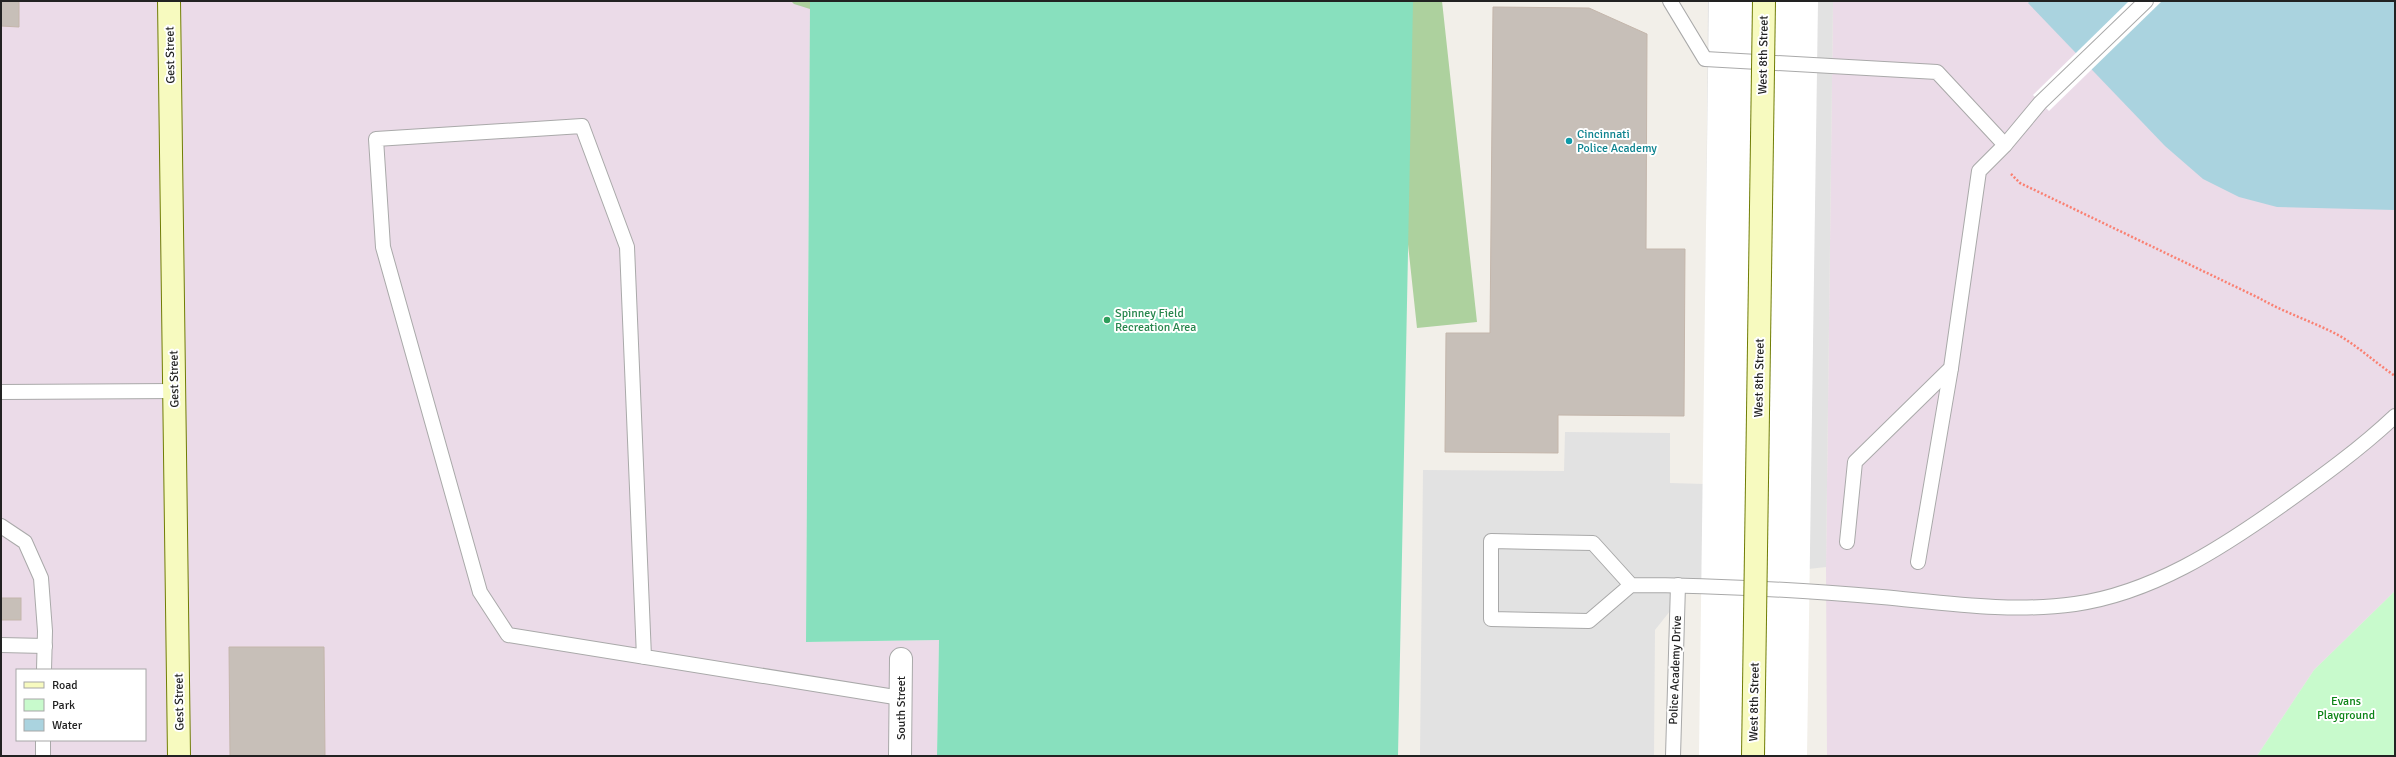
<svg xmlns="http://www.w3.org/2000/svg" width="2396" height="757" font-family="Signika,sans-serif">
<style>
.industrial{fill:#ebdbe8;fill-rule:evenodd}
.forest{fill:#add19e}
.park{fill:#c8facc}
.pitch{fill:#88e0be}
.parking{fill:#e2e2e2}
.water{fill:#aad3df}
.pier{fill:#fff}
.building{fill:#c7bfb8;stroke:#c4b6ab}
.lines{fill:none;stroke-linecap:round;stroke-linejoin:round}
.lane-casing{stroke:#a9a9a9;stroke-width:16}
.street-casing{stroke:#a9a9a9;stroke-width:24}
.secondary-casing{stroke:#707d05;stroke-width:24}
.path{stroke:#fa8072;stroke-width:2.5;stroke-dasharray:2 2;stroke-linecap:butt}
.lane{stroke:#fff;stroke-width:14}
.street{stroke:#fff;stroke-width:22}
.secondary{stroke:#f7fabf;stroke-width:22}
.secondary-bridge-casing{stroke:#707d05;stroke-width:24;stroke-linecap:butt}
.secondary-bridge{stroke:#f7fabf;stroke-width:22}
.culture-dot{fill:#0f9aa8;stroke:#fff;stroke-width:1.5}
.leisure-dot{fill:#2e9e5b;stroke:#fff;stroke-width:1.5}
.labels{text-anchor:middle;stroke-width:4;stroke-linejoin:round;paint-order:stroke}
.street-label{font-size:12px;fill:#222;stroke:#fff}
.culture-label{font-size:12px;fill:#0d838f;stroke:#fff;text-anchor:start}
.leisure-label{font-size:12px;fill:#27864d;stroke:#fff;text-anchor:start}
.park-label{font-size:12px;fill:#0c8416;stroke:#fff}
</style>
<rect width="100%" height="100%" fill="#f2efe9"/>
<!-- industrial -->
<g class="industrial">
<path d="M1,1h809l-4,641 133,-2 -2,116h-936zM17,670h128v70h-128z"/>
<path d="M1833,1h562v590l-81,79 -57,86h-430l-1,-189z"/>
</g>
<!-- forest -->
<path class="forest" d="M791,1h651l35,321 -60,6 -34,-316 -541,7 -48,-15z"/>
<!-- park -->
<path class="park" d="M2395,591v165h-138l57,-86z"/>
<!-- pitch -->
<path class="pitch" d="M810,1h603l-15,755h-461l2,-116 -133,2z"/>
<!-- parking -->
<path class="parking" d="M1708,1h125l-7,566 -133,15 -38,48 -1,126h-234l3,-286 141,1 1,-39 105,1v50l34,1z"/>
<!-- water -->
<path class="water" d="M2030,1h365v209l-118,-3 -38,-10 -36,-18 -38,-33 -137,-143z"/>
<!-- pier -->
<g class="pier">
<path d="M1709,1h109l-11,755h-108z"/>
<path d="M2129,1h33l-113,110 -16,-16z"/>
</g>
<!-- building -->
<g class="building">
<path d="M1,1h18v26l-18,-1z"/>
<path d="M1493,7l96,1 58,26 -1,215h39l-1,167 -126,-1v38l-113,-1 1,-119h44z"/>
<rect x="1" y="598" width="20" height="22"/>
<path d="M229,647h95l1,109h-95z"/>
</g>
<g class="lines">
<defs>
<g id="lane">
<path d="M1670,1l35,58 232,13 68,73"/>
<path d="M1,392l174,-1"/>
<path d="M1,526l24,16 16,36 4,53 -1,39"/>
<path d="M1847,542l8,-80 96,-94 28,-197 26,-26 35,-42 106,-102"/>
<path d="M1918,562l33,-194"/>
<path d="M1631,585l-38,-42 -102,-2v78l98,2 42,-36c84,0 168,5 251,12 64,6 130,16 193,7 77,-11 145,-55 207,-99 39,-28 78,-56 113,-89"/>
<path d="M1,645l44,1"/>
<path d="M644,657l-17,-410 -45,-121 -206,13 7,108 97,345 28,43 393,63"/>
<path d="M43,756v-16"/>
<path d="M1673,756l5,-171"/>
</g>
<path id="street" d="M900,756l1,-97"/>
<path id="secondary" d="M169,1l10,755"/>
</defs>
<!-- lane casing -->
<use href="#lane" class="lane-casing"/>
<!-- street casing -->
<use href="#street" class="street-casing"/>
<!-- secondary casing -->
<use href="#secondary" class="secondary-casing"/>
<!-- path -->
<path class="path" d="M2011,174l9,9 239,115c26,15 55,24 81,38 20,12 36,27 55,40"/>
<!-- lane -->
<use href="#lane" class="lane"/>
<!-- street -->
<use href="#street" class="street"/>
<!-- secondary -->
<use href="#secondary" class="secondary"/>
<defs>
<path id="secondary-bridge" d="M1753,756l11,-755"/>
</defs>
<!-- secondary-bridge casing -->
<use href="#secondary-bridge" class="secondary-bridge-casing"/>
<!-- secondary-bridge -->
<use href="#secondary-bridge" class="secondary-bridge"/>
</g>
<!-- markers -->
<circle class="culture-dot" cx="1569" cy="141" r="4"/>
<circle class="leisure-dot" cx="1107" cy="320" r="4"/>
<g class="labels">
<!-- street labels -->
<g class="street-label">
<text transform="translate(170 55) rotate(-91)" y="4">Gest Street</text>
<text transform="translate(1763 55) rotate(-89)" y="4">West 8th Street</text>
<text transform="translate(1759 378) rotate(-89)" y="4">West 8th Street</text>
<text transform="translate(174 379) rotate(-91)" y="4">Gest Street</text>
<text transform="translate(1675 670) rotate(-88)" y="4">Police Academy Drive</text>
<text transform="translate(179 702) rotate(-91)" y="4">Gest Street</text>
<text transform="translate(1754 702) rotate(-89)" y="4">West 8th Street</text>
<text transform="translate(901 708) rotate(-90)" y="4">South Street</text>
</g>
<!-- culture labels -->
<g class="culture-label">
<text x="1577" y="138">Cincinnati<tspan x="1577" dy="14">Police Academy</tspan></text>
</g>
<!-- leisure labels -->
<g class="leisure-label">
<text x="1115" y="317">Spinney Field<tspan x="1115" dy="14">Recreation Area</tspan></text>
</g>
<!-- park labels -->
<g class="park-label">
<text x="2346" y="705">Evans<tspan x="2346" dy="14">Playground</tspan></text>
</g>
</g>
<!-- border -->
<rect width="2396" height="757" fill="none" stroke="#222222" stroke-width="4"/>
<!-- legend -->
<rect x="16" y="669" width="130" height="72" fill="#ffffff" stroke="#a7a7a7"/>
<rect x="24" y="682" width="20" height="6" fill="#f7fabf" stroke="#a7a7a7"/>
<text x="52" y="689" font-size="12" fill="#222222">Road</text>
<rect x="24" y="699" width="20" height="12" fill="#c8facc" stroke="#a7a7a7"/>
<text x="52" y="709" font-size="12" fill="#222222">Park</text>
<rect x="24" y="719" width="20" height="12" fill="#aad3df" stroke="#a7a7a7"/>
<text x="52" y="729" font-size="12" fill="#222222">Water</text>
</svg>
